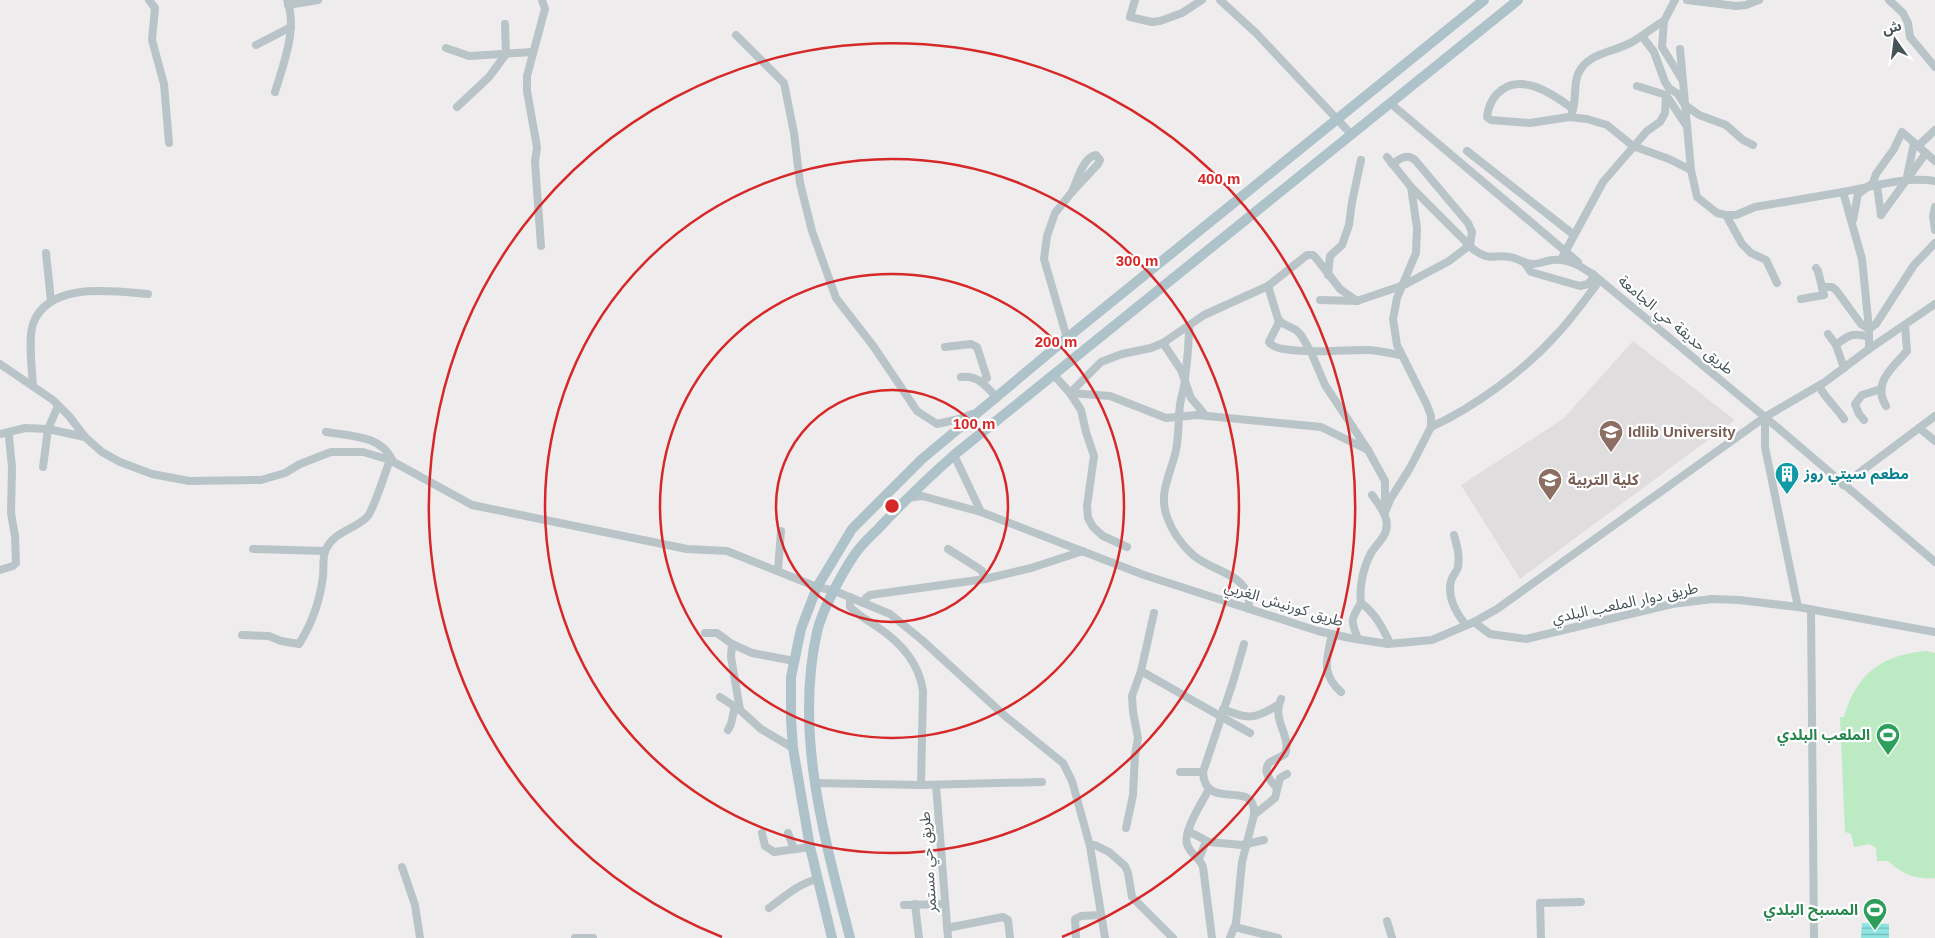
<svg xmlns="http://www.w3.org/2000/svg" width="1935" height="938" font-family="Arial,'Noto Sans Arabic',sans-serif">
<style>
.education{fill:#e0ddde}
.garden{fill:#bceac3}
.water{fill:url(#water-rules)}
.lines{fill:none;stroke-linecap:round;stroke-linejoin:round}
.minor{stroke:#b8c4c8;stroke-width:8}
.major{stroke:#adc2c9;stroke-width:10}
.ring{fill:none;stroke:#d62828;stroke-width:2.5}
.labels{text-anchor:middle;stroke-width:4.5;stroke-linejoin:round;paint-order:stroke}
.street-label{font-size:15px;fill:#465458;stroke:#fff}
.education-label{font-size:15px;font-weight:bold;fill:#785e54;stroke:#fff;text-anchor:start}
.culture-label{font-size:15px;font-weight:bold;fill:#0d838f;stroke:#fff;text-anchor:start}
.leisure-label{font-size:15px;font-weight:bold;fill:#27864d;stroke:#fff;text-anchor:end}
.centre{fill:#d62828;stroke:#fff;stroke-width:2.5}
.ring-label{font-size:15px;text-anchor:middle;font-weight:bold;fill:#d62828;stroke:#fff;stroke-width:4.5;stroke-linejoin:round;paint-order:stroke}
</style>
<defs>
<pattern id="water-rules" width="6" height="5" patternUnits="userSpaceOnUse" patternTransform="scale(1.25)"><rect width="6" height="5" fill="#8de4e1"/><path d="M0 2.5h6" fill="none" stroke="#75bbb9"/></pattern>
</defs>
<rect width="100%" height="100%" fill="#efeced"/>
<!-- education -->
<path class="education" d="M1633,341l102,79 -215,159 -59,-94 102,-66z"/>
<!-- garden -->
<path class="garden" d="M1927,651l8,2v225c-19,2 -33,-4 -47,-17h-11l-1,-13 -6,-4 -16,3 -3,-13 -6,-2 -5,-115h4c12,-43 39,-63 83,-66z"/>
<!-- water -->
<path class="water" d="M1862,923l27,1v14h-28z"/>
<g class="lines">
<!-- minor -->
<g class="minor">
<path d="M149,0l6,8 -3,32 12,44 5,59"/>
<path d="M1135,0l-5,17 22,5 8,-1 22,-8 20,-13"/>
<path d="M1220,0l36,33 95,101"/>
<path d="M1675,0l-11,21 -2,26 21,34 8,89 6,27 20,16 9,2h10l19,-8 88,-15 19,67 7,70v20"/>
<path d="M1687,0l49,6 10,-1 13,-5"/>
<path d="M1889,0l14,13 5,10 2,14 25,30"/>
<path d="M288,5l30,-5"/>
<path d="M736,35l48,48 10,50 6,50 12,48 24,67 38,49 43,64 20,13 22,-5 13,-5"/>
<path d="M1642,36l12,16 11,30 4,6 9,6 7,11 14,10 27,10 17,15 10,5"/>
<path d="M256,45l35,-18"/>
<path d="M446,48l23,8 64,-4"/>
<path d="M1680,49l3,32"/>
<path d="M275,92c8,-27 23,-63 12,-92"/>
<path d="M1666,95l20,30"/>
<path d="M1390,103l188,159"/>
<path d="M457,107l32,-30 17,-23 -1,-30"/>
<path d="M1573,109c-21,-16 -55,-39 -77,-14 -6,7 -8,13 -9,22l4,3 39,3 39,-6 18,2 20,6 26,21 36,13 22,11"/>
<path d="M1572,112c5,-12 1,-26 6,-38 10,-22 35,-21 54,-32 11,-6 21,-15 32,-21"/>
<path d="M1918,146l17,-16"/>
<path d="M1467,151l107,84"/>
<path d="M1096,155l4,5 -2,4 -26,28c5,-11 11,-35 24,-37z"/>
<path d="M1387,157l24,30 62,62c17,13 21,5 37,8 8,1 14,7 23,7 6,0 12,-3 19,-4 17,-2 30,7 43,16l170,141 170,145"/>
<path d="M1907,177l7,-34"/>
<path d="M1877,186l4,29"/>
<path d="M1843,192c29,-5 62,-16 92,-11"/>
<path d="M1935,207l-2,9 2,14"/>
<path d="M1726,215l16,29 9,9 15,7 11,23"/>
<path d="M1881,215l45,-62"/>
<path d="M1853,220l5,-26 15,-11 3,-9 18,-25 8,-17 33,29"/>
<path d="M541,246l-6,-84 2,-15 -10,-56v-15l18,-67 -3,-9"/>
<path d="M46,253l5,48"/>
<path d="M1563,256l40,-74 44,-51 13,-9 5,-9 1,-18 -29,-9"/>
<path d="M1524,262l7,10 49,14 8,-2 7,-8 -2,-2"/>
<path d="M1328,275l2,-19 12,-11 7,-20 3,-23 9,-42"/>
<path d="M1268,286l10,33 4,4 14,7 5,5 10,17 14,33 43,65 17,31v26"/>
<path d="M1822,287h10l4,3 25,34 8,5 7,-5 38,-59 21,-22"/>
<path d="M1801,299l23,-4 -6,-24 -2,-3"/>
<path d="M1320,300l37,1 47,-16 45,-24 21,-16 2,-13 -4,-9 -53,-63c-9,-7 -15,-1 -23,4"/>
<path d="M1279,322l-10,20c8,15 83,7 100,8 11,1 21,3 32,5"/>
<path d="M1189,325c0,16 -2,38 -4,53 0,9 -4,18 -5,27 -2,15 -1,31 -4,45 -5,24 -18,42 -9,67 5,14 15,28 26,38 22,19 58,17 56,54"/>
<path d="M1828,334l8,11 8,23"/>
<path d="M1067,338l-23,-79 3,-23 8,-23 17,-21"/>
<path d="M1163,343l18,27 10,28 15,18"/>
<path d="M1836,345c12,-10 18,-13 33,-8"/>
<path d="M945,347l26,-3 6,3 10,31 -5,3"/>
<path d="M0,364l53,36 16,16 16,21 17,15 18,10 32,12 37,7 72,-1 24,-7 15,-9 31,-12h32l27,8 82,45 215,44 40,2 90,36 18,4 55,23 32,26 83,76 58,47 9,18 18,65 15,92"/>
<path d="M1054,375l16,18 11,17 5,22 8,24 -7,50 1,12 5,9 10,9 24,11"/>
<path d="M961,377c17,-2 25,9 36,21"/>
<path d="M33,386c-1,-16 -5,-48 0,-62 15,-43 80,-33 115,-30"/>
<path d="M1819,386c7,13 16,20 25,33"/>
<path d="M1070,393l31,-31 21,-8 29,-6 12,-5 41,-28 64,-29 39,-31h6l3,3 24,31 17,12"/>
<path d="M1070,393l40,3 56,22 31,-3 124,12 47,23"/>
<path d="M1886,406c-14,-23 6,-38 21,-55l-2,-26"/>
<path d="M1765,417v30l33,160"/>
<path d="M1864,420l-5,-6 -4,-10 7,-9 19,-6"/>
<path d="M1431,427c44,-20 94,-57 126,-93 16,-17 29,-36 43,-54"/>
<path d="M1919,428l16,13"/>
<path d="M326,432c25,4 56,3 67,30"/>
<path d="M0,434l25,-6 23,1 37,8"/>
<path d="M954,455l27,57"/>
<path d="M43,467l5,-38 10,-23"/>
<path d="M1843,485l92,-69"/>
<path d="M908,498l14,-2 59,16 163,63 174,56 32,7 38,6 44,-4 42,-18 23,-13 268,-192 60,-35 44,-33 66,-45"/>
<path d="M1385,512l6,-14 19,-30 21,-41v-11l-4,-11 -30,-60 -4,-26 4,-21 19,-45 1,-25 -6,-41"/>
<path d="M1454,535c3,11 6,20 4,32 -1,5 -6,9 -7,14 -4,17 5,32 15,44"/>
<path d="M253,549l72,2"/>
<path d="M948,549l30,19 4,3 3,8"/>
<path d="M0,570l13,-4 3,-3 -1,-27 -4,-23 1,-46 -3,-30 1,-5"/>
<path d="M778,570l3,-39"/>
<path d="M850,597v10c8,8 17,13 26,19 23,15 43,36 47,65l-2,94"/>
<path d="M863,603l3,-5 4,-3 115,-16 46,-11 52,-17"/>
<path d="M1361,603c15,11 21,24 29,40"/>
<path d="M1811,610l3,328"/>
<path d="M1474,622l16,12 36,5 146,-35 40,-5 27,1 59,7 137,25"/>
<path d="M705,633h12l15,11 20,9 42,8"/>
<path d="M1332,634c-5,25 -12,39 9,58"/>
<path d="M242,635l27,1 12,5 18,3c14,-22 21,-43 24,-68 1,-8 -1,-19 3,-27 9,-18 28,-19 41,-32 7,-7 18,-45 23,-57"/>
<path d="M1358,639c-7,-18 -8,-19 3,-36 -2,-16 2,-35 10,-50 3,-5 8,-10 12,-16 10,-15 -2,-30 -11,-42"/>
<path d="M732,644l-1,13 9,53"/>
<path d="M1141,671l109,62"/>
<path d="M720,697l20,13 21,19 32,19"/>
<path d="M1223,709c25,11 32,10 55,-4"/>
<path d="M728,730l3,-6 4,-18"/>
<path d="M1180,772h23"/>
<path d="M815,783l106,2 121,-3"/>
<path d="M936,785l12,153"/>
<path d="M1277,788c-7,-7 -18,-21 -3,-28 4,-2 7,-3 11,-6 7,-19 -14,-33 -4,-55"/>
<path d="M1209,789c-6,12 -26,42 -22,55 3,10 13,14 16,23l9,71"/>
<path d="M1254,815l21,-17 5,-20 7,-4"/>
<path d="M1126,828l7,-33 2,-40 3,-17 -5,-26 -1,-16 9,-25 13,-58"/>
<path d="M1188,831l21,11 33,3 22,-5"/>
<path d="M762,833l3,13 9,6 36,-5"/>
<path d="M788,833l6,16"/>
<path d="M1090,846l5,-1 14,7 16,14 3,7 4,24 41,41"/>
<path d="M1199,859l7,-18"/>
<path d="M402,867l13,38 5,33"/>
<path d="M915,904l4,34"/>
<path d="M904,905l41,-1"/>
<path d="M769,908c15,-11 29,-24 48,-29"/>
<path d="M1387,921l5,17"/>
<path d="M1235,927l43,11"/>
<path d="M947,928l56,-11 5,3 2,18"/>
<path d="M575,938h18"/>
<path d="M1076,938l-1,-19 6,-3 20,-1"/>
<path d="M1230,938l6,-15 6,-61 12,-47c2,-39 -49,-1 -51,-43l30,-90 11,-38"/>
<path d="M1541,938l-1,-35 41,-1"/>
</g>
<!-- major -->
<g class="major">
<path d="M832,938l-22,-91 -17,-99 -2,-29v-42l10,-48 16,-42 35,-58 70,-70 145,-121 417,-338"/>
<path d="M850,938c-25,-98 -56,-204 -33,-306 5,-22 25,-59 38,-78 6,-9 15,-17 23,-25 24,-26 49,-50 76,-74l564,-455"/>
</g>
</g>
<!-- distance rings -->
<g class="ring">
<circle cx="892" cy="506" r="116"/>
<circle cx="892" cy="506" r="232"/>
<circle cx="892" cy="506" r="347"/>
<path d="M722 937A463 463 0 1 1 1062 937"/>
</g>
<!-- icons -->
<defs>
<symbol id="university-pin" viewBox="-11 -11 22 30"><path d="M0 17L-7.5 6A9.5 9.5 0 1 1 7.5 6Z" fill="#8d6e63" stroke="#fff"/><path d="M0-5L7-2L0 1L-7-2ZM-4 1L0 2.5L4 1V4Q0 6-4 4Z" fill="#fff"/></symbol>
<symbol id="building-pin" viewBox="-11 -11 22 30"><path d="M0 17L-7.5 6A9.5 9.5 0 1 1 7.5 6Z" fill="#0f9aa8" stroke="#fff"/><path d="M-4-6H4V6H1V3H-1V6H-4ZM-2.5-4.3h1.7v1.8h-1.7ZM.8-4.3h1.7v1.8H.8ZM-2.5-1h1.7V.8h-1.7ZM.8-1h1.7V.8H.8Z" fill="#fff"/></symbol>
<symbol id="stadium-pin" viewBox="-11 -11 22 30"><path d="M0 17L-7.5 6A9.5 9.5 0 1 1 7.5 6Z" fill="#2e9e5b" stroke="#fff"/><path d="M0-5a6.5 5 0 1 0 0 10a6.5 5 0 1 0 0-10ZM-3.5-1.8h7v3.6h-7Z" fill="#fff"/></symbol>
</defs>
<g fill-rule="evenodd">
<use href="#university-pin" x="1597" y="418" width="28" height="38"/>
<use href="#building-pin" x="1773" y="460" width="28" height="38"/>
<use href="#university-pin" x="1536" y="466" width="28" height="38"/>
<use href="#stadium-pin" x="1874" y="721" width="28" height="38"/>
<use href="#stadium-pin" x="1861" y="896" width="28" height="38"/>
</g>
<g class="labels">
<!-- street labels -->
<g class="street-label">
<text transform="translate(1676 325) rotate(40)" y="5">طريق حديقة حي الجامعة</text>
<text transform="translate(1625 603) rotate(-12)" y="5">طريق دوار الملعب البلدي</text>
<text transform="translate(1284 604) rotate(17)" y="5">طريق كورنيش الغربي</text>
<text transform="translate(928 862) rotate(-94)" y="5">طريق حي مستمر</text>
</g>
<!-- education labels -->
<g class="education-label">
<text x="1628" y="437">Idlib University</text>
<text x="1568" y="485">كلية التربية</text>
</g>
<!-- culture labels -->
<g class="culture-label">
<text x="1804" y="479">مطعم سيتي روز</text>
</g>
<!-- leisure labels -->
<g class="leisure-label">
<text x="1870" y="740">الملعب البلدي</text>
<text x="1858" y="915">المسبح البلدي</text>
</g>
</g>
<circle cx="892" cy="506" r="8" class="centre"/>
<g class="ring-label">
<text x="1219" y="184">400 m</text>
<text x="1137" y="266">300 m</text>
<text x="1056" y="347">200 m</text>
<text x="974" y="429">100 m</text>
</g>
<!-- north arrow -->
<g transform="translate(1895 40) rotate(346)" stroke="#ffffff" stroke-width="4" paint-order="stroke">
<path d="M0-4L9 19L0 12L-9 19Z" fill="#465458"/>
<text y="-8" font-size="14" font-weight="bold" text-anchor="middle" fill="#465458">ش</text>
</g>
</svg>
